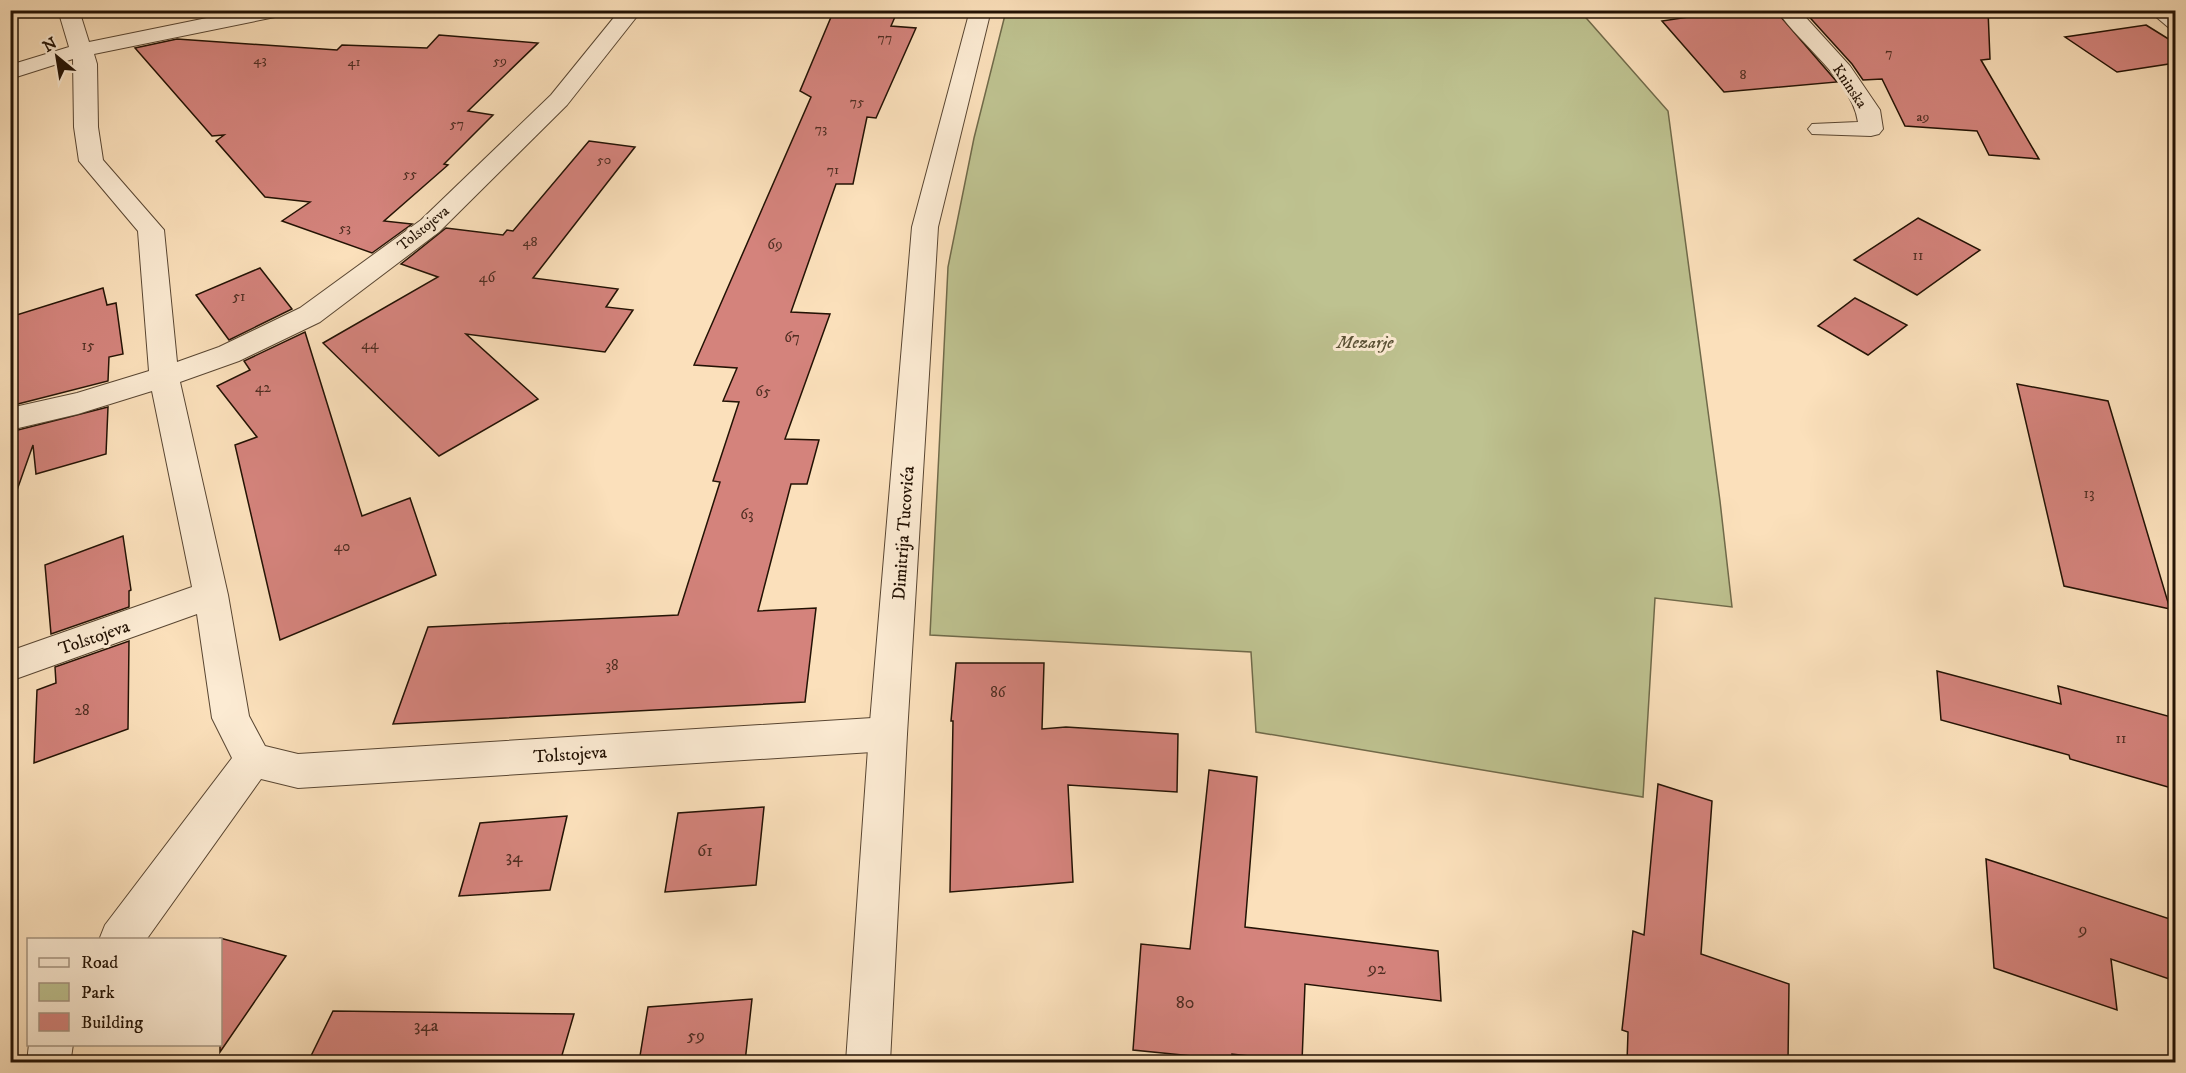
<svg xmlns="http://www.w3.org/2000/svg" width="2186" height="1073" font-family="'IM FELL DW Pica',serif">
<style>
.green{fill:#bec290;stroke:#706a4a;stroke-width:1.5}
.building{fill:#d4837c;stroke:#231204;stroke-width:1.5}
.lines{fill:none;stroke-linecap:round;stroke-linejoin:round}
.minor-casing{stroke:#594632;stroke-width:2}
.tertiary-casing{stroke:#594632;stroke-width:2}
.minor{fill:#fcebd3;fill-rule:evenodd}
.tertiary{fill:#fcebd3;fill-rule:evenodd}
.labels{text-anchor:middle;stroke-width:6;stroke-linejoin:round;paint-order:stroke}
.far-number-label{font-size:14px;fill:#4f2e22}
.far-street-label{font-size:15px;fill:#231204;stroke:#fcebd3}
.number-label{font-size:15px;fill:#4f2e22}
.park-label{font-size:18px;font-style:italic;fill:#595035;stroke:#fcebd3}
.street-label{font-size:18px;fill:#231204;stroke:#fcebd3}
.near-number-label{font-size:18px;fill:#4f2e22}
</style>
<rect width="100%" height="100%" fill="#fbe0bb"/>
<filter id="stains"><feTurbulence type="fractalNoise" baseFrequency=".00333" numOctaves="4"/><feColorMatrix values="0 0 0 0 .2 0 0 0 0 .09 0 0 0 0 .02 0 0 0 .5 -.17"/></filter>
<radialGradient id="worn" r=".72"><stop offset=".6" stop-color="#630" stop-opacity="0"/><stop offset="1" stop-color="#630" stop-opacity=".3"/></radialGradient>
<!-- green -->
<path class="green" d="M1006,11h574l88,100 52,390 12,106 -77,-9 -12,199 -387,-65 -5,-80 -321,-17 18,-368 26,-129z"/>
<!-- building -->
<g class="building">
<path d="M834,10h64l-7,16 25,2 -40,90 -9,-1 -14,67h-17l-45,128 39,2 -45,125 34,1 -12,44h-16l-33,127 58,-3 -11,94 -412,22 35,-97 250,-12 42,-133 -7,-1 26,-79 -16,-1 14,-33 -43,-3 117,-268 -11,-6z"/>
<path d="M1735,10h40l62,72 -113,10 -62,-71z"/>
<path d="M1803,10h185l2,49 -9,1 58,99 -50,-4 -12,-24 -72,-5 -23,-47 -19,1 -11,-16z"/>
<path d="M2146,25l29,18v20l-58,9 -52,-35z"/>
<path d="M439,35l99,8 -70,68 25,4 -49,49 4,1 -64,56 28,3 -40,29 -90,-32 28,-19 -45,-5 -49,-56 8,-6 -12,1 -77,-88 42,-9 160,11 5,-5 85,3z"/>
<path d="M589,141l46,6 -102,131 85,11 -12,18 27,3 -28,42 -139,-18 72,65 -99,57 -116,-113 115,-66 -37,-13 45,-36 57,7 4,-5 6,1z"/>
<path d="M1918,218l62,32 -63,45 -63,-35z"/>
<path d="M260,268l32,41 -63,31 -33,-45z"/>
<path d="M103,288l4,17 9,-2 7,51 -14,3 -1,24 -98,25v-89z"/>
<path d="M1855,298l52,27 -39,30 -50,-29z"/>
<path d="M305,332l57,184 48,-18 26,77 -156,65 -45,-195 22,-8 -40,-51 33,-16 -6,-9z"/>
<path d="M2017,384l91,17 62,208 -106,-23z"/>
<path d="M108,407l-2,47 -70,20 -3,-29 -17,48 -6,-1v-60z"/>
<path d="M123,536l8,54 -2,1v16l-78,27 -6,-69z"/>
<path d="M129,641l-1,88 -94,34 3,-73 19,-7 -1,-16z"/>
<path d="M956,663h88l-2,66 24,-2 112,7 -1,58 -109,-7 5,97 -123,10 3,-171h-2z"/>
<path d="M1937,671l124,33 -3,-18 117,32v71l-105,-30 -1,-4 -128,-35z"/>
<path d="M1209,770l48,7 -12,150 193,24 3,50 -136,-17 -3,78 -70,-8v6l-99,-10 8,-106 49,5z"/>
<path d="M1658,784l54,17 -11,153 88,30 -1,78h-161l1,-30 -6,-2 11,-99 11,4z"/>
<path d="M764,807l-8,78 -91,7 13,-79z"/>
<path d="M567,816l-17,74 -91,6 21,-73z"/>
<path d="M1986,859l187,61 2,19v42l-64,-22 6,51 -123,-42z"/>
<path d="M220,938l66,18 -66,96z"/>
<path d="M752,999l-7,63h-106l9,-55z"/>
<path d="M333,1011l241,3 -14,48h-252z"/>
</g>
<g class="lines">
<defs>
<g id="minor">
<path d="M58,10h21l10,32 157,-32h44l-3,4 -7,2 -186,38 3,10 1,63 5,33 61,70 13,132 42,-15 81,-39 121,-88 130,-125 69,-85h22l-75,95 -128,127 -119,90 -81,39 -59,21 48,213 21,121 16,30 33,8 590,-37 13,5 6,12 -6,12 -13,5 -590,37 -37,-9 -115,161h-47l6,-15 127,-167 -20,-40 -15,-104 -187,67v-30l182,-64 -40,-196 -74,23 -68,16v-22l67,-15 72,-22 -11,-140 -59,-70 -5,-34 -1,-68 -63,20v-14l59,-18z"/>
<path d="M1777,10h22l51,56 30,44 3,19 -4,5 -8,2 -59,-2 -4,-5 4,-5 46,-2c-6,-42 -58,-77 -81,-112z"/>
<path d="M2148,10h25l3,2v16l-8,-1z"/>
<path d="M29,1044h44l-2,14 1,4h-45z"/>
</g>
<path id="tertiary" d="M970,10h21l-53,217 -31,507 -17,328h-44l23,-328 43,-507z"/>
</defs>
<!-- minor casing -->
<use href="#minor" class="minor-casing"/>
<!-- tertiary casing -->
<use href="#tertiary" class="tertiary-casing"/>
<!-- minor -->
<use href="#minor" class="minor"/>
<!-- tertiary -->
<use href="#tertiary" class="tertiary"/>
</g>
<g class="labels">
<!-- far-number labels -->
<g class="far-number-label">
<text x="885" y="42">77</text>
<text x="1889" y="57">7</text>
<text x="260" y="64">43</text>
<text x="500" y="65">59</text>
<text x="354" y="66">41</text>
<text x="1743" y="79">8</text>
<text x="857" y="106">75</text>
<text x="1923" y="121">a9</text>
<text x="457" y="128">57</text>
<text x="821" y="133">73</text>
<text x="604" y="164">50</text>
<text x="833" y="174">71</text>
<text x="410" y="178">55</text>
<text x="345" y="232">53</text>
<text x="530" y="246">48</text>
</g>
<!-- far-street labels -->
<g class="far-street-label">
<text transform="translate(1850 86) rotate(56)" y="5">Kninska</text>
<text transform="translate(423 228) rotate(-39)" y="5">Tolstojeva</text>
</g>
<!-- number labels -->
<g class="number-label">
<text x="775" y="249">69</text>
<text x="1918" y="260">11</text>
<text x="487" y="282">46</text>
<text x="239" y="301">51</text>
<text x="792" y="342">67</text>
<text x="370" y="349">44</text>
<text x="88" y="350">15</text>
<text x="263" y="392">42</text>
<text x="763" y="396">65</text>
<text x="2089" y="498">13</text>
<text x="747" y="519">63</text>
<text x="342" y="551">40</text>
<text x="612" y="670">38</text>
<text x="998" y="697">86</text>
<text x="82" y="715">28</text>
<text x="2121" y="743">11</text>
</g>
<!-- park labels -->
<g class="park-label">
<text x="1365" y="348">Mezarje</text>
</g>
<!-- street labels -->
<g class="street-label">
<text transform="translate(903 533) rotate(-86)" y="6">Dimitrija Tucovića</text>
<text transform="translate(94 637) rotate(-19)" y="6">Tolstojeva</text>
<text transform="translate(570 754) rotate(-4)" y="6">Tolstojeva</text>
</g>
<!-- near-number labels -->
<g class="near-number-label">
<text x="705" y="856">61</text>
<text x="514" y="862">34</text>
<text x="2083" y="935">9</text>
<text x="1377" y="974">92</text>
<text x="1185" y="1008">80</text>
<text x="426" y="1031">34a</text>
<text x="696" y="1041">59</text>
</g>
</g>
<!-- margin -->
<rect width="2186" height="1073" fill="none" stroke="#fbe0bb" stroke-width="36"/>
<rect x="12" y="12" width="2162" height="1049" fill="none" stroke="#231204" stroke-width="3"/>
<rect x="18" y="18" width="2150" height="1037" fill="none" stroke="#231204" stroke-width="1.5"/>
<!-- legend -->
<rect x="27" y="938" width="195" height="108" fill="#fcebd3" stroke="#a59480" stroke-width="1.5"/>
<rect x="39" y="958" width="30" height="9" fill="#fcebd3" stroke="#a59480" stroke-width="1.5"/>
<text x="81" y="968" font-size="18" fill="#231204">Road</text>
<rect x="39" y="983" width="30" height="18" fill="#bec290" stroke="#a59480" stroke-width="1.5"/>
<text x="81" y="998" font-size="18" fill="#231204">Park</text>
<rect x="39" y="1013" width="30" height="18" fill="#d4837c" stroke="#a59480" stroke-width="1.5"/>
<text x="81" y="1028" font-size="18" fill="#231204">Building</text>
<!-- north arrow -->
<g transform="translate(57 57) rotate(330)" stroke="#fcebd3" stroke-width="4.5" paint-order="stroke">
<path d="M0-4.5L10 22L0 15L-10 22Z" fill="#231204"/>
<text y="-9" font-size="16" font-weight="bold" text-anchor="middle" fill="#231204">N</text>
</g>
<rect width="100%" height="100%" filter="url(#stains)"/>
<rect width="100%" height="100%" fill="url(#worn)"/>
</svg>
